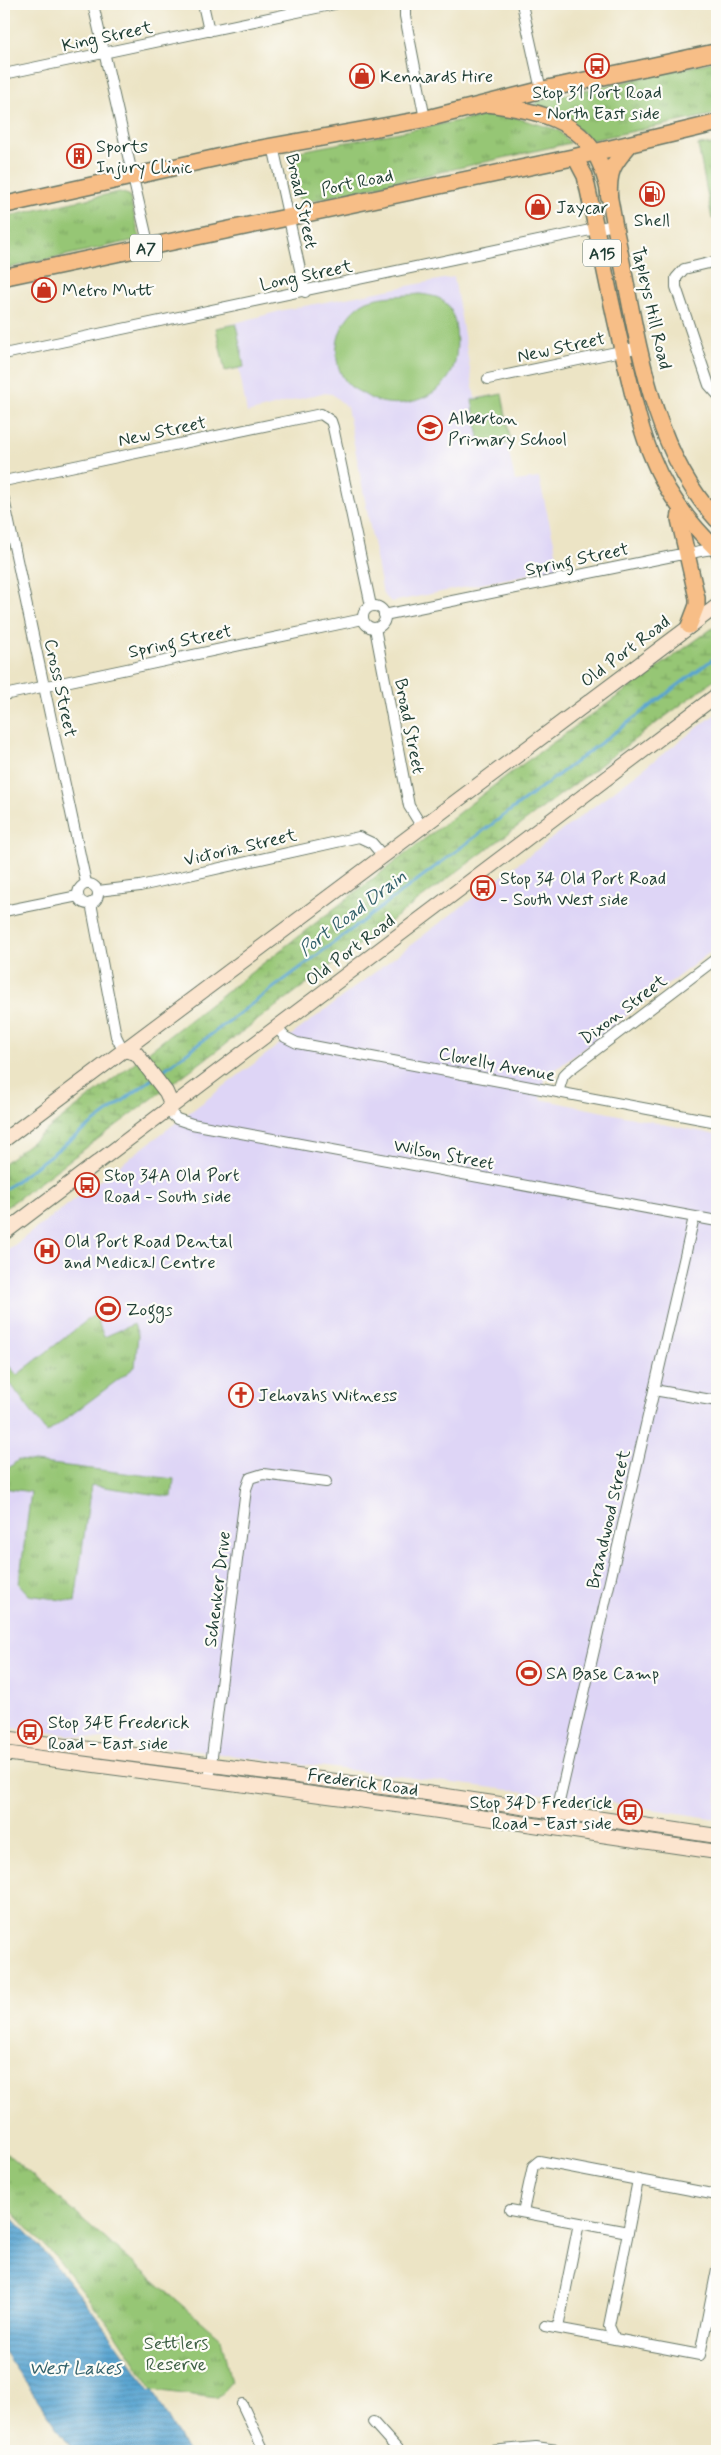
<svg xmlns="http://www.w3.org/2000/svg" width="721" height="2455" font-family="Mynerve,sans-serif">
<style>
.built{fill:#ded5f6}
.grass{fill:url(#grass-tufts);stroke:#5a8254}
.wetland{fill:url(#wetland-marsh);stroke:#5a8254}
.pitch{fill:#96c675;stroke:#5a8254}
.water{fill:url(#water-rules);stroke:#3c7082}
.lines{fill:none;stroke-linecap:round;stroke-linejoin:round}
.stream{stroke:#58a4d1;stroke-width:3}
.minor-casing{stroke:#677767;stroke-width:12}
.secondary-casing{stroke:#677767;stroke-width:16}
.primary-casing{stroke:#677767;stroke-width:18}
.trunk-casing{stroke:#677767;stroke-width:19}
.minor{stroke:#fff;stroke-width:10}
.secondary{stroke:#fce5cf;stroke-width:14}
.primary{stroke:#f7be87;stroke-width:15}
.trunk{stroke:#f7be87;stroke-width:16}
.labels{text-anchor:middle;stroke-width:4.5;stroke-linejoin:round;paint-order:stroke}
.shield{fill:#fdfcf7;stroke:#62766e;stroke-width:1}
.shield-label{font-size:16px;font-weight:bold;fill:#1f3d34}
.street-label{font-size:18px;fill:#1f3d34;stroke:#fdfcf7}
.poi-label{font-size:18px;fill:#1f3d34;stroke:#fdfcf7;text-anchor:start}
.park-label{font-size:18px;fill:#3d5f44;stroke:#fdfcf7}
.water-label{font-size:19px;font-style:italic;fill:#33616b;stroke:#fdfcf7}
</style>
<defs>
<pattern id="grass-tufts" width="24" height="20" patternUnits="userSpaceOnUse" patternTransform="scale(1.25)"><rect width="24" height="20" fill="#96c675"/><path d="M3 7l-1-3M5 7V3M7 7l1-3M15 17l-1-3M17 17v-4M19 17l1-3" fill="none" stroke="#7aa261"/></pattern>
<pattern id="wetland-marsh" width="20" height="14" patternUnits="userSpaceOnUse" patternTransform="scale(1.25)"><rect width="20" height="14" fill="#96c675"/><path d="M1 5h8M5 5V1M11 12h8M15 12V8" fill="none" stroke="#7aa261"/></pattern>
<pattern id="water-rules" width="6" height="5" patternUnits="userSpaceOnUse" patternTransform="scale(1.25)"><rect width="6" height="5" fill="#58a4d1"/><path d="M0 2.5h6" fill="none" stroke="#4887aa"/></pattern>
</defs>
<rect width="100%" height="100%" fill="#fdfcf7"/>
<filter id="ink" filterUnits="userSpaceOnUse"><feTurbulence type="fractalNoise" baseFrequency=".02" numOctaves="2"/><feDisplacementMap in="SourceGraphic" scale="10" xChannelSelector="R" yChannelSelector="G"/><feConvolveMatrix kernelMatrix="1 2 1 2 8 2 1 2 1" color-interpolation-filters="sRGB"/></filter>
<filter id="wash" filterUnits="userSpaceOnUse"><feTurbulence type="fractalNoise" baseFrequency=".0096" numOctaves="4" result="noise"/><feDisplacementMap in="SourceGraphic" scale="20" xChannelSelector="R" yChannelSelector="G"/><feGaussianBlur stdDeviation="1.12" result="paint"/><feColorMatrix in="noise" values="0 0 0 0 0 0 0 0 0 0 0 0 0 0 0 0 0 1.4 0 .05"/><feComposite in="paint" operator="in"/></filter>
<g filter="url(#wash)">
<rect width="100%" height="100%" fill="#ece4c5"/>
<!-- built -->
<g class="built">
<path d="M454,277l21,121 27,-4 9,49 -4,1 8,37 24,-3 21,90 -169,34 -8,-8 -36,-187 -15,-13 -10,-1 -75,20 -8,-44 -14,2 -9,-43 68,-18z"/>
<path d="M717,713v234l-171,130 -6,22 177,36v684l-110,-17 -603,-75v-474z"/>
</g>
<!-- grass -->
<g class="grass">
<path d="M717,61v53l-126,26 -34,-29 -22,-6 3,-4z"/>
<path d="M500,113l58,17 12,13 -264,59 -8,-4 -9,-39 6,-7z"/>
<path d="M714,144l3,4v69l-5,2 -14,-74z"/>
<path d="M119,192l10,3 11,44 -136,30v-52z"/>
<path d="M95,1314l9,23 30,-13 4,11 -3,32 -88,66 -43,-58v-15l13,15z"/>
<path d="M18,1460l156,19 -2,18 -81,-12 -16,117 -46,-7 -10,-11 12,-92 -27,-4v-16z"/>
<path d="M4,2151l217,188 10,43 -14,16 -64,-8 -36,-55 -59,-75 -54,-57z"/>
</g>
<!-- wetland -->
<path class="wetland" d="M717,625v53l-713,531v-46l505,-389z"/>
<!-- pitch -->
<g class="pitch">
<path d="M420,294c6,1 17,2 22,6 11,8 12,17 14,30 2,16 1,38 -10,51 -17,21 -52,29 -76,17 -6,-4 -15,-8 -20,-12 -25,-24 -13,-71 17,-85 15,-6 37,-5 53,-7z"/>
<path d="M236,324l8,43 -19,4 -9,-43z"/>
<path d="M502,394l9,49 -30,5 -9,-48z"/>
</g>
<!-- water -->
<path class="water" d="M4,2209c55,56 102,117 146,182l3,-1 33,61h-112l-70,-99z"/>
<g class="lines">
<!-- stream -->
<g class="stream">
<path d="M157,1075l560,-419"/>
<path d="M4,1190l148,-111"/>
</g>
</g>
</g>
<g filter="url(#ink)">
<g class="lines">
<defs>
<g id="minor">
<path d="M93,4l56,243"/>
<path d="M203,4l6,27"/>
<path d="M405,4v12l20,103"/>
<path d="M522,4l19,86"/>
<path d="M4,74l331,-70"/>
<path d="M273,146l32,146"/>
<path d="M717,261l-33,8 -8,9v9l33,98 8,9"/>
<path d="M4,354l610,-129"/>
<path d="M488,379l152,-32"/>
<path d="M4,481l317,-67 10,7 2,6 38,179"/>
<path d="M4,499l82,384"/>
<circle cx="374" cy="617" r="11"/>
<path d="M384,615l293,-60c14,1 26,-8 40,-5"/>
<path d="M375,628l34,178 13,21"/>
<path d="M4,695l359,-76"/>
<circle cx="88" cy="894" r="10"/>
<path d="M98,891l42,-5 219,-49 13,6 11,13"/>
<path d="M91,903l25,133 7,14"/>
<path d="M4,911l74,-15"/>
<path d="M277,1028l8,9 12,6 420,79"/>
<path d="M558,1092l5,-16 5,-5 149,-113"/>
<path d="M168,1111l9,8 15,5 525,97"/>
<path d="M654,1390l63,11"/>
<path d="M209,1780l37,-291 4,-11 13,-4 63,8"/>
<path d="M553,1828l141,-611"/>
<path d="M510,2210l118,22 -19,94 6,13 85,16 17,-86"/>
<path d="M523,2212l10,-46 6,-5 178,34"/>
<path d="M628,2232l10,-52"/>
<path d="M545,2326l70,13"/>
<path d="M558,2328l21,-105"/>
<path d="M242,2404l22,47"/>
<path d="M373,2422l26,29"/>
<path d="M490,2451l46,-4 28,4"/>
</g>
<g id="secondary">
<path d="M123,1050l13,3 30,39 4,9 -2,10"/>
<path d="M4,1140l713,-534"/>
<path d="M4,1233l713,-538"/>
<path d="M4,1738l409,53 304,45"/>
<path d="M4,1753l407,54 306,45"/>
</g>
<g id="primary">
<path d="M487,104c39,5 85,12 107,48 15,24 17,58 23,85 20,95 31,208 100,283"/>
<path d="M575,157l10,19c14,64 26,130 42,194 7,29 13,59 25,87 14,36 38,67 65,93"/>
<path d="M681,509l-2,10 18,79v7l-8,21"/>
</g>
<g id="trunk">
<path d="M609,197c-1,-26 3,-32 20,-52"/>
<path d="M4,205l238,-53 183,-33 116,-29 176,-38"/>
<path d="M4,277l571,-120 142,-34"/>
</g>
</defs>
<!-- minor casing -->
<use href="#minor" class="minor-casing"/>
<!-- secondary casing -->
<use href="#secondary" class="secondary-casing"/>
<!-- primary casing -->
<use href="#primary" class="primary-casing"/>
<!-- trunk casing -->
<use href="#trunk" class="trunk-casing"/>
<!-- minor -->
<use href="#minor" class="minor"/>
<!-- secondary -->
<use href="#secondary" class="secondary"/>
<!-- primary -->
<use href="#primary" class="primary"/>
<!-- trunk -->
<use href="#trunk" class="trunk"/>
</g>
</g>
<!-- icons -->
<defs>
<symbol id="bus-ring" viewBox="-11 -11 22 22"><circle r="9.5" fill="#fdfcf7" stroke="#c8321e" stroke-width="1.5"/><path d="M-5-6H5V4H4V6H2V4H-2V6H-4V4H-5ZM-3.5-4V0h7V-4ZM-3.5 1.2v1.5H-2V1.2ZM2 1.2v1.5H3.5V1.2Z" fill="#c8321e"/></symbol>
<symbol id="shop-ring" viewBox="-11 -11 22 22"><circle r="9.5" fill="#fdfcf7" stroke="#c8321e" stroke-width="1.5"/><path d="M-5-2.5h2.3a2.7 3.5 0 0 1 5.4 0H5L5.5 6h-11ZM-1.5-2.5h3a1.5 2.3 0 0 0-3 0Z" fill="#c8321e"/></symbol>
<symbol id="building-ring" viewBox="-11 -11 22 22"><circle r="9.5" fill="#fdfcf7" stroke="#c8321e" stroke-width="1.5"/><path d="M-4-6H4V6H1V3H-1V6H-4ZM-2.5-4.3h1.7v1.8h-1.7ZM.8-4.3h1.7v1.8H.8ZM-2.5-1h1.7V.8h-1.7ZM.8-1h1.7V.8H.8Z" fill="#c8321e"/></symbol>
<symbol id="fuel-ring" viewBox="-11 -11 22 22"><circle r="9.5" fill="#fdfcf7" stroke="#c8321e" stroke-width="1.5"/><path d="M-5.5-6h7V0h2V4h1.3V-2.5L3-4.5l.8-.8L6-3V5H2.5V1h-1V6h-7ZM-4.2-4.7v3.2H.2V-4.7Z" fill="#c8321e"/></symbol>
<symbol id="school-ring" viewBox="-11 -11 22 22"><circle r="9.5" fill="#fdfcf7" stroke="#c8321e" stroke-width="1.5"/><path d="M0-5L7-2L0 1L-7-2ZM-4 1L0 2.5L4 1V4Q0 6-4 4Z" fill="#c8321e"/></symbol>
<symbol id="hospital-ring" viewBox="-11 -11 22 22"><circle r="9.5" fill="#fdfcf7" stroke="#c8321e" stroke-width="1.5"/><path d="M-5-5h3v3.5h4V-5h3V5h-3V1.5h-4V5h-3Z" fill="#c8321e"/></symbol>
<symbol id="stadium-ring" viewBox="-11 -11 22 22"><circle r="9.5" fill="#fdfcf7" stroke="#c8321e" stroke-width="1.5"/><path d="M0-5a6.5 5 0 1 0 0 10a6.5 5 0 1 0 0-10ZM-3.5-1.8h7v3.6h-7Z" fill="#c8321e"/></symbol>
<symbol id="church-ring" viewBox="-11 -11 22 22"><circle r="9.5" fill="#fdfcf7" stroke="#c8321e" stroke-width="1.5"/><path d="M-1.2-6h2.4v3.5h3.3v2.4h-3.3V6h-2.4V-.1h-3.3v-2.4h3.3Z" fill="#c8321e"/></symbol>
</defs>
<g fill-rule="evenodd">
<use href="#bus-ring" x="583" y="52" width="28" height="28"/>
<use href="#shop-ring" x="348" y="62" width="28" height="28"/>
<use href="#building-ring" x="65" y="142" width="28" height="28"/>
<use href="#fuel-ring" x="638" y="180" width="28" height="28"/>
<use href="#shop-ring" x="524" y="193" width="28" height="28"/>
<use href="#shop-ring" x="30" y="276" width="28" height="28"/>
<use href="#school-ring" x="416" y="414" width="28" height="28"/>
<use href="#bus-ring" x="469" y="874" width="28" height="28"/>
<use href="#bus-ring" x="73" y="1171" width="28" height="28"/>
<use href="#hospital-ring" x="33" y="1237" width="28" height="28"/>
<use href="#stadium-ring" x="94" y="1295" width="28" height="28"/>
<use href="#church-ring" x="227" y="1381" width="28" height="28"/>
<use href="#stadium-ring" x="515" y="1659" width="28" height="28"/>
<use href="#bus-ring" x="16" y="1718" width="28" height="28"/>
<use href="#bus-ring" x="616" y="1798" width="28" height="28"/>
</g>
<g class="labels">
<!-- shield labels -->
<g class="shield">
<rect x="130" y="234.5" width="32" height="27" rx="4"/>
<rect x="583" y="239.5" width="38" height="27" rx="4"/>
</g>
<g class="shield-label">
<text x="146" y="254">A7</text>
<text x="602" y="259">A15</text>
</g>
<!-- street labels -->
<g class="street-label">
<text transform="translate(107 36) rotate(-12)" y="6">King Street</text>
<text transform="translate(357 182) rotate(-12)" y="6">Port Road</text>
<text transform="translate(302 201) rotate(78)" y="6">Broad Street</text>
<text transform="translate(306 275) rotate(-12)" y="6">Long Street</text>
<text transform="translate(652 308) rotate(77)" y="6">Tapleys Hill Road</text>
<text transform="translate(561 347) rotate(-12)" y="6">New Street</text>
<text transform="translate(162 431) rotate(-12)" y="6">New Street</text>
<text transform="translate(577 559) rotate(-12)" y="6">Spring Street</text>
<text transform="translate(180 641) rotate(-12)" y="6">Spring Street</text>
<text transform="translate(625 651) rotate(-37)" y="6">Old Port Road</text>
<text transform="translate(61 688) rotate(78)" y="6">Cross Street</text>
<text transform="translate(410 726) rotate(79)" y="6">Broad Street</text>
<text transform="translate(240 847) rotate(-13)" y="6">Victoria Street</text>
<text transform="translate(350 950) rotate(-37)" y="6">Old Port Road</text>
<text transform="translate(623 1009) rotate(-37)" y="6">Dixon Street</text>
<text transform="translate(497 1064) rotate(11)" y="6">Clovelly Avenue</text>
<text transform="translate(444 1154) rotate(11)" y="6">Wilson Street</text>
<text transform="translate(608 1519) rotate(-77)" y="6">Brandwood Street</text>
<text transform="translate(217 1589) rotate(-83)" y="6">Schenker Drive</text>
<text transform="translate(363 1782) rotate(8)" y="6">Frederick Road</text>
</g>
<!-- poi labels -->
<g class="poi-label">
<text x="380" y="82">Kennards Hire</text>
<text x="597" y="98" text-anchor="middle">Stop 31 Port Road<tspan x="597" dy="21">- North East side</tspan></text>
<text x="96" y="152">Sports<tspan x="96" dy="21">Injury Clinic</tspan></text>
<text x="556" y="213">Jaycar</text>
<text x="652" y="226" text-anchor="middle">Shell</text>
<text x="62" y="296">Metro Mutt</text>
<text x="448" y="424">Alberton<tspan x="448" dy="21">Primary School</tspan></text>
<text x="500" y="884">Stop 34 Old Port Road<tspan x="500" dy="21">- South West side</tspan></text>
<text x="104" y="1181">Stop 34A Old Port<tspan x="104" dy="21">Road - South side</tspan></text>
<text x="64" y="1247">Old Port Road Dental<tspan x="64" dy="21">and Medical Centre</tspan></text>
<text x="126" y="1315">Zoggs</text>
<text x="258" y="1401">Jehovahs Witness</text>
<text x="546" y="1679">SA Base Camp</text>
<text x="48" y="1728">Stop 34E Frederick<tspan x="48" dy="21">Road - East side</tspan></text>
<text x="612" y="1808" text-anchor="end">Stop 34D Frederick<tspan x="612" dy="21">Road - East side</tspan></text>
</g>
<!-- park labels -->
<g class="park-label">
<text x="176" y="2349">Settlers<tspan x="176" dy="21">Reserve</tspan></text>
</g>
<!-- water labels -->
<g class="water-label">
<text transform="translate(352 912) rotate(-37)" y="7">Port Road Drain</text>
<text x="75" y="2374">West Lakes</text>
</g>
</g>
<!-- margin -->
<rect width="721" height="2455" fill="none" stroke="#fdfcf7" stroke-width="20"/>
</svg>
